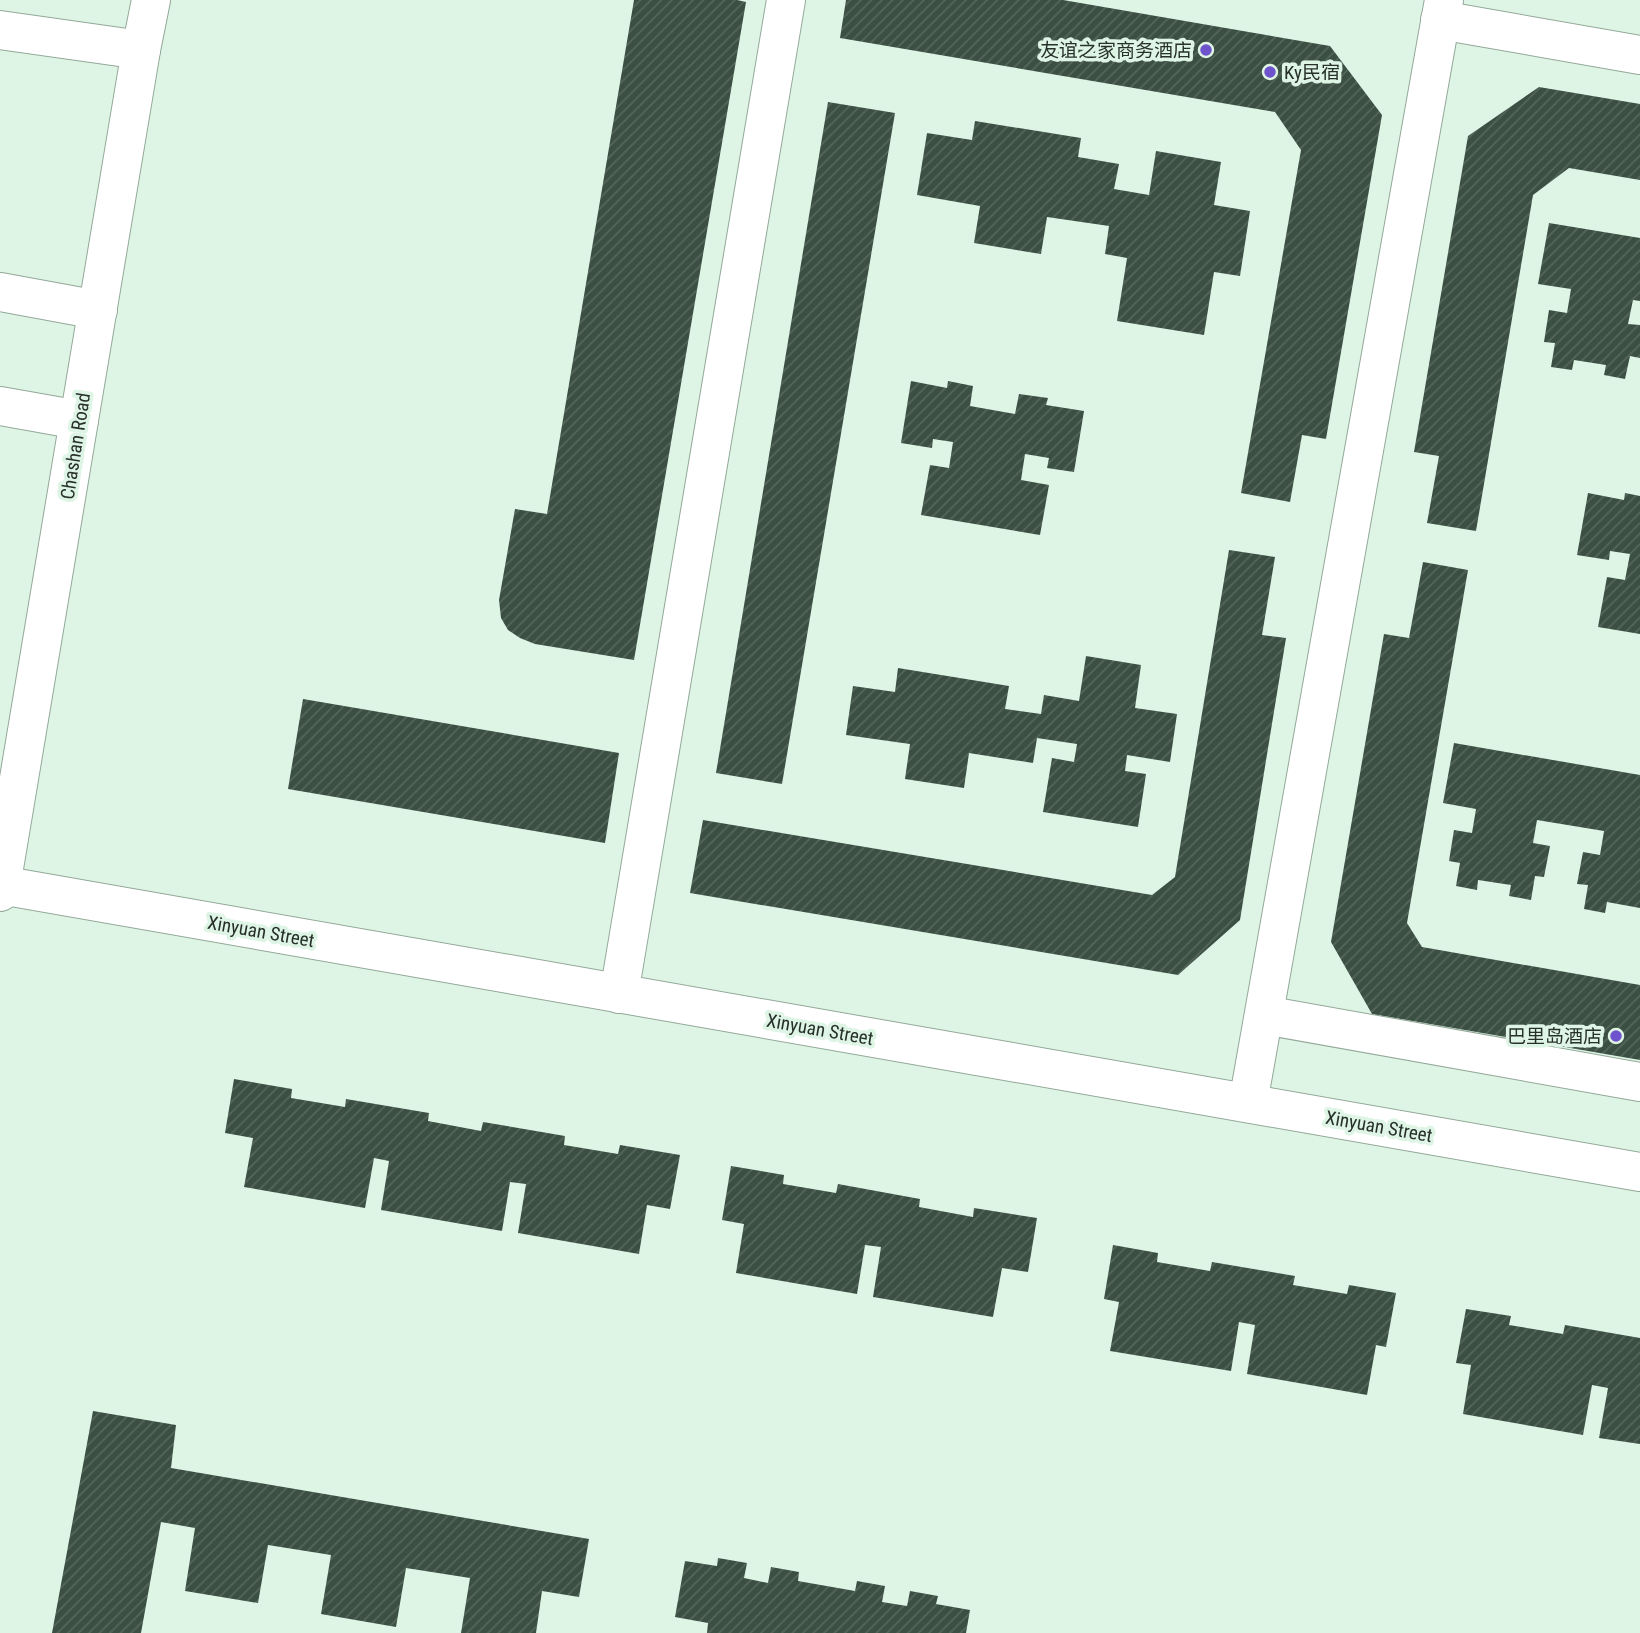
<svg xmlns="http://www.w3.org/2000/svg" width="1640" height="1633" font-family="'Roboto Condensed','Noto Sans SC',sans-serif">
<style>
.building{fill:url(#building-hatch)}
.lines{fill:none;stroke-linecap:round;stroke-linejoin:round}
.minor-casing{stroke:#93a899;stroke-width:40}
.major-casing{stroke:#93a899;stroke-width:40}
.minor{stroke:#fff;stroke-width:38}
.major{stroke:#fff;stroke-width:38}
.poi-dot{fill:#6e53cc;stroke:#def5e5;stroke-width:2.5}
.labels{text-anchor:middle;stroke-width:7;stroke-linejoin:round;paint-order:stroke}
.poi-label{font-size:19px;fill:#27302a;stroke:#def5e5;text-anchor:end}
.street-label{font-size:19px;fill:#27302a;stroke:#def5e5}
</style>
<defs>
<pattern id="building-hatch" width="6" height="6" patternUnits="userSpaceOnUse" patternTransform="scale(1.75)"><rect width="6" height="6" fill="#3c4f43"/><path d="M-1 1l2-2M0 6l6-6M5 7l2-2" fill="none" stroke="#56665c"/></pattern>
</defs>
<rect width="100%" height="100%" fill="#def5e5"/>
<!-- building -->
<g class="building">
<path d="M634,0h103l9,2 -112,658 -99,-16 -15,-6 -12,-8 -7,-12 -2,-18 16,-91 32,5z"/>
<path d="M846,0h217l267,46 52,69 -56,324 -24,-4 -12,67 -49,-9 60,-343 -26,-38 -435,-74z"/>
<path d="M1539,87l101,17v76l-71,-12 -36,27 -57,336 -49,-8 12,-67 -25,-4 54,-316z"/>
<path d="M828,102l67,11 -113,671 -66,-11z"/>
<path d="M975,121l106,17 -3,19 41,7 -5,25 35,6 7,-44 65,11 -7,43 36,6 -10,65 -26,-4 -10,63 -87,-14 10,-63 -22,-4 4,-28 -62,-9 -6,37 -67,-11 6,-37 -63,-11 10,-62 45,7z"/>
<path d="M1549,223l91,15v63l-7,-1 -5,24 12,1v33l-10,-2 -5,23 -21,-4 2,-10 -32,-5 -2,10 -21,-3 4,-24 -11,-1 5,-32 18,3 4,-24 -33,-5z"/>
<path d="M911,381l36,7 1,-7 25,5 -3,20 45,8 4,-20 29,4 -2,7 38,6 -10,61 -27,-4 2,-10 -24,-4 -4,26 28,5 -9,50 -119,-20 9,-50 19,3 4,-26 -20,-3 -1,9 -31,-5z"/>
<path d="M1588,493l36,7 1,-7 15,3v138l-42,-7 9,-50 18,3 5,-26 -20,-3 -1,9 -32,-5z"/>
<path d="M1229,550l46,7 -13,78 24,3 -46,282 -62,55 -488,-82 13,-73 449,75 23,-18z"/>
<path d="M1423,562l45,8 -61,353 15,24 218,38v75l-268,-46 -41,-72 53,-308 25,4z"/>
<path d="M1086,656l55,9 -6,43 42,6 -7,48 -43,-7 -2,16 21,3 -8,53 -95,-15 9,-54 22,4 3,-18 -40,-6 -4,25 -64,-10 -5,35 -59,-9 5,-35 -64,-9 7,-49 42,6 3,-24 111,18 -4,23 36,5 3,-19 35,6z"/>
<path d="M303,699l316,54 -14,90 -317,-54z"/>
<path d="M1454,743l186,32v133l-33,-6 -2,11 -21,-4 4,-24 -11,-1 6,-32 17,3 4,-24 -67,-11 -4,23 17,3 -6,31 -9,-1 -4,24 -22,-4 2,-11 -33,-5 -1,10 -21,-4 4,-23 -11,-2 5,-31 18,3 4,-24 -33,-6z"/>
<path d="M234,1079l58,10 -1,9 54,9 1,-8 83,14 -1,8 53,10 2,-9 82,14 -1,9 54,9 2,-9 60,10 -10,54 -23,-4 -8,49 -121,-21 8,-49 -16,-2 -8,49 -121,-21 8,-49 -15,-3 -9,50 -121,-21 9,-49 -28,-5z"/>
<path d="M731,1166l53,9 -1,9 53,9 2,-9 82,15 -1,8 54,10 1,-9 63,10 -9,54 -26,-4 -9,49 -120,-20 8,-50 -16,-2 -8,49 -121,-21 8,-49 -22,-4z"/>
<path d="M1113,1245l45,8 -1,9 53,9 2,-9 83,14 -2,9 54,9 2,-9 47,8 -10,54 -10,-2 -9,50 -120,-21 8,-49 -16,-3 -8,49 -121,-20 9,-49 -15,-3z"/>
<path d="M1466,1309l45,7 -2,9 54,9 2,-9 75,13v106l-41,-6 9,-50 -16,-3 -9,50 -120,-21 8,-49 -15,-2z"/>
<path d="M93,1411l83,14 -5,43 418,71 -10,58 -37,-6 -6,42h-75l9,-55 -64,-10 -10,59 -75,-13 10,-59 -63,-10 -10,58 -73,-12 10,-63 -34,-6 -20,111h-89z"/>
<path d="M718,1558l29,5 -3,15 24,5 3,-16 28,5 -1,9 57,10 2,-10 28,5 -3,16 25,4 3,-15 28,5 -2,8 34,6 -4,23h-259l1,-10 -33,-6 10,-56 32,5z"/>
</g>
<g class="lines">
<defs>
<g id="minor">
<path d="M1440,20l200,35"/>
<path d="M0,30l141,20"/>
<path d="M0,292l98,18"/>
<path d="M0,406l79,14"/>
<path d="M0,885l1640,287"/>
<path d="M619,994l167,-994"/>
<path d="M1264,1015l376,67"/>
<path d="M1248,1103l196,-1103"/>
</g>
<path id="major" d="M0,892l141,-842 10,-50"/>
</defs>
<!-- minor casing -->
<use href="#minor" class="minor-casing"/>
<!-- major casing -->
<use href="#major" class="major-casing"/>
<!-- minor -->
<use href="#minor" class="minor"/>
<!-- major -->
<use href="#major" class="major"/>
</g>
<!-- markers -->
<g class="poi-dot">
<circle cx="1206" cy="50" r="7"/>
<circle cx="1270" cy="72" r="7"/>
<circle cx="1616" cy="1036" r="7"/>
</g>
<g class="labels">
<!-- poi labels -->
<g class="poi-label">
<text x="1192" y="57">友谊之家商务酒店</text>
<text x="1284" y="79" text-anchor="start">Ky民宿</text>
<text x="1602" y="1043">巴里岛酒店</text>
</g>
<!-- street labels -->
<g class="street-label">
<text transform="translate(75 446) rotate(-81)" y="7">Chashan Road</text>
<text transform="translate(261 931) rotate(10)" y="7">Xinyuan Street</text>
<text transform="translate(820 1029) rotate(10)" y="7">Xinyuan Street</text>
<text transform="translate(1379 1126) rotate(10)" y="7">Xinyuan Street</text>
</g>
</g>
</svg>
